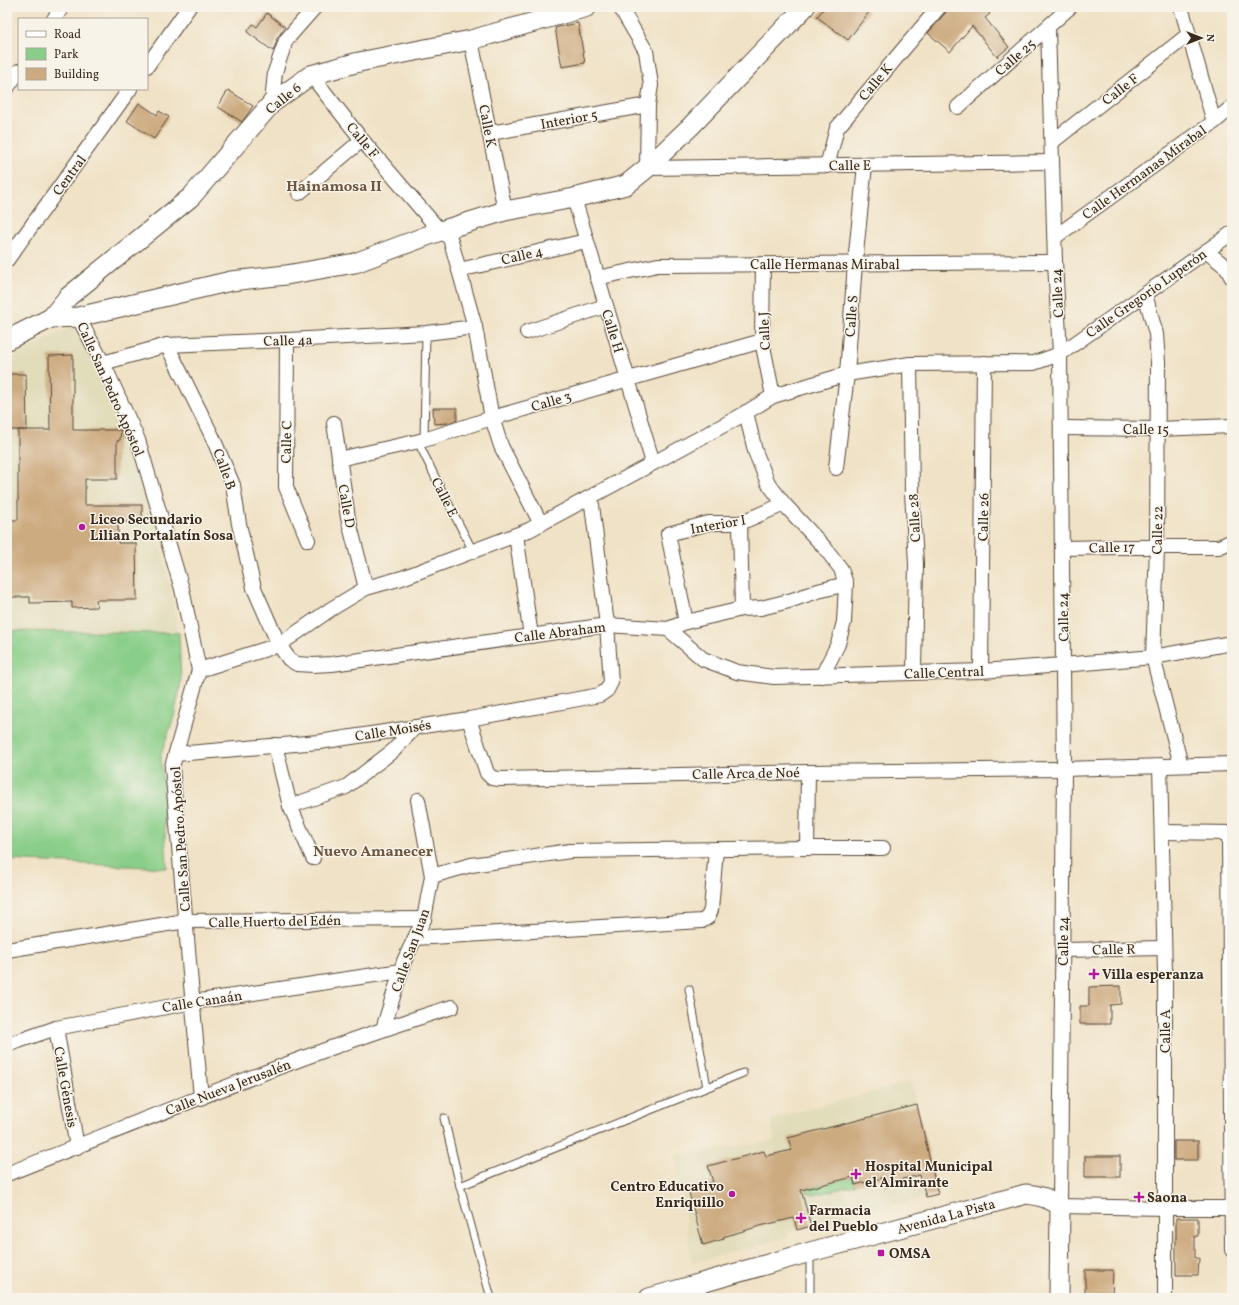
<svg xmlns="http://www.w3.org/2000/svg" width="1239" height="1305" font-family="Vollkorn,serif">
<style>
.built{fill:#e1dcba}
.green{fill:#89ce88;stroke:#627c53}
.building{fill:#cdab81}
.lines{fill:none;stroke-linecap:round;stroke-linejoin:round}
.lane-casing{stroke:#564637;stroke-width:9}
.street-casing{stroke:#564637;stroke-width:16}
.secondary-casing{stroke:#564637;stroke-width:21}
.lane{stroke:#fff;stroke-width:7}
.street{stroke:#fff;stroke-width:14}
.secondary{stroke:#fff;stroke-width:19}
.poi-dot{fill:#b5179e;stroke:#f7f3e8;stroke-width:1.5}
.labels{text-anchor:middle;stroke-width:3;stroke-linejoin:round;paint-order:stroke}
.street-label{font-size:14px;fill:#3b2a1e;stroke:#f7f3e8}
.poi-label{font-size:14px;font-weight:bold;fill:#3b2a1e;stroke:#f7f3e8;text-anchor:start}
.neighbourhood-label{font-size:15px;font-weight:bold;fill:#6e5741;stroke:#f7f3e8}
</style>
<rect width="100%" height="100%" fill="#f7f3e8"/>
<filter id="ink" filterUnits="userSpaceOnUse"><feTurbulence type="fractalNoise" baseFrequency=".025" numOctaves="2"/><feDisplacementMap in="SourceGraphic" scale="8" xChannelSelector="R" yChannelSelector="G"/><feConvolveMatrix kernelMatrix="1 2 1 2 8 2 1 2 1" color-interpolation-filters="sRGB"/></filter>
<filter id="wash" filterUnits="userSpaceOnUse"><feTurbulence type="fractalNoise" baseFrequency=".012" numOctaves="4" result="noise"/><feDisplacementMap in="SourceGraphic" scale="16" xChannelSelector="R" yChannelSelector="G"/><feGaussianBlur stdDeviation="0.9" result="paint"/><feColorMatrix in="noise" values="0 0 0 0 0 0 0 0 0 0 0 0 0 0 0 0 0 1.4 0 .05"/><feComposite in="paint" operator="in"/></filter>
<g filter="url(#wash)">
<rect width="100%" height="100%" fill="#f0e2c6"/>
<!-- built -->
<g class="built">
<path d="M74,325l44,73 28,79 22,100 11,56 -172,-2v-271z"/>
<path d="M911,1082l27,112 -151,38v5l-95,26 -16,-108 98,-14 -3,-22z"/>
</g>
<!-- green -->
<g class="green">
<path d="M7,631l172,2 2,49 -7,35 -13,38 6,113 -160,-8z"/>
<path d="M853,1177l2,8 -42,10 -6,-3 -1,-3z"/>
</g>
<g id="blocks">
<!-- building -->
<g class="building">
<path d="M825,7h37l7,5 -21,28 -31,-23z"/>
<path d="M948,7h35l7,7 -5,4 24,29 -12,10 -25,-31 -22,26 -22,-19 18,-21z"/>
<path d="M267,13l18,14 -9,13 1,1 -4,10 -26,-19 6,-8 4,3z"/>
<path d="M578,23l7,40 -23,4 -7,-39z"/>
<path d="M228,90l25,16 -11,16 -24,-15z"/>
<path d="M139,103l18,12 2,-4 10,6 -15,22 -27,-18z"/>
<path d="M73,355v75h48l-1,10 -3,1v38h-32v26h57v17h-24v21h18l1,57h-41l1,7 -25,1v-6l-42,1v-6h-23v-77h11v-90h32l-1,-74z"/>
<path d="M7,374h19l1,56h-20z"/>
<path d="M433,408h24v12l-9,3 -14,1z"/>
<path d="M1121,986v18l-11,1v19h-30v-18h9v-19z"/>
<path d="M917,1105l21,89 -12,3 -6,-22 -25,6v3l-10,3 -3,-9 -27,7 -2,-8 -52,13 10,36 -14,4 -3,-12 -34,8 -37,11 1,2 -21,6 -15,-56 25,-7 -5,-16 56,-15 2,5 26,-6 -4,-12z"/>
<rect x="1174" y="1141" width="24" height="19"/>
<rect x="1085" y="1156" width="35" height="21"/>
<path d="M1176,1218h22v18h-3v22h4l-1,17h-22z"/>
<path d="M1085,1270h28l-1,28h-27z"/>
</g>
</g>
</g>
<g filter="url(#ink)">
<use href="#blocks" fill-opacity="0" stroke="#564637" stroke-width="1"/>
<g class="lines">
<defs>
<g id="lane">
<path d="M424,440l2,-107"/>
<path d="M418,442l26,53 29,56"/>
<path d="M689,989l18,98"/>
<path d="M444,1118l16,68"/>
<path d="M810,1252v46"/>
<path d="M491,1298l-31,-112 283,-113"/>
</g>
<g id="street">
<path d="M620,7l26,44 5,34 -3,20 -1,63 405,-6"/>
<path d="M1181,7l33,115"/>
<path d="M54,19l8,-12"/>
<path d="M1048,28l7,234 5,92 4,415 -4,437 105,2h67"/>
<path d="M471,40l34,171"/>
<path d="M147,66l42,-59"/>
<path d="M311,75l51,65 78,91 10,7 25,89 17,91 9,28 40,78"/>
<path d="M7,88l12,-17"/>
<path d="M272,103l3,-31 11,-32 29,-33"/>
<path d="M958,107l112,-100"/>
<path d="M490,133l158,-28"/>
<path d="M1052,142l136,-107"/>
<path d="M827,166l10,-38 102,-121"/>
<path d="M299,193l63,-53"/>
<path d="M574,198l79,265"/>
<path d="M1055,237l159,-115 18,-15"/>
<path d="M1206,251l20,16 6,11"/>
<path d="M7,260l123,-171"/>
<path d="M763,264l-1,77 11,55"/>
<path d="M459,270l127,-29"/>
<path d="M597,278l61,-13 397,-3"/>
<path d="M1145,294l11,40 2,28 -1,185 -4,110 28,108"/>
<path d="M78,317l25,46 35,77 44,149 17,81 -27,97 29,331"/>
<path d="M527,332l78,-26"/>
<path d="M287,340l-1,147 22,53"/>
<path d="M167,345l45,91 21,49 6,39 15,64 25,57 10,14 8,5 16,1 19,-1 275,-39 61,4 18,-7 56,-13 19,-1 28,-7 29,-10 28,-7"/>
<path d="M103,363l64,-18 120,-5 139,-7 49,-6"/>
<path d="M910,364l2,128 4,72 -2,108"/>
<path d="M746,412l9,39 13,32 16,21 41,44 16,21 5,15 -2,38 -6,22 -16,32"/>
<path d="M334,423l14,95 18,70"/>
<path d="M1061,428l97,1 74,-3"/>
<path d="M339,459l85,-19 68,-22 270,-77"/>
<path d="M836,468l11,-94 8,-111 10,-98"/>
<path d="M740,523l2,86"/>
<path d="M516,535l15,101"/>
<path d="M1062,548l58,-1h99l13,-6"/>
<path d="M686,622l-18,-88 41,-11h31l44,-19"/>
<path d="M668,629l35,30 34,13 37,5 207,-6 82,-6 90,-8 79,-14"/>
<path d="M199,670l80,-25 52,-36 35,-21 36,-10 127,-48 208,-112 36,-22 74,-22 63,-10 124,-1 26,-9 172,-121"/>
<path d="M981,671l3,-308"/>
<path d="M469,719l18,54 5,5 7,1 309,-7 256,-3 168,-5"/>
<path d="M275,745l15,61 23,52"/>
<path d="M176,754l143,-12 150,-23 131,-24 7,-5 4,-8 -4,-57 -16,-128"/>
<path d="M1160,765l5,208v325"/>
<path d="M808,772l-1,76h76"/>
<path d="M290,806l56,-19 48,-37 21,-23"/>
<path d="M1162,832l70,1"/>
<path d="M1229,833l3,417"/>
<path d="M432,876l39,-11 99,-14 237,-3"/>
<path d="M415,938l287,-17 6,-4 3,-7 5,-61"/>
<path d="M7,950l179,-29 238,-2"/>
<path d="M1063,950l101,-2"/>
<path d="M56,1028l21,119"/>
<path d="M383,1029l21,-68 20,-42 8,-43 -14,-76"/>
<path d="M7,1045l49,-17 137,-26 208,-31"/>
<path d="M7,1174c148,-58 294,-120 445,-167"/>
</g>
<g id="secondary">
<path d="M51,318l17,-21 123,-100 81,-94 39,-28 48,-13 112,-22 116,-33"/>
<path d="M7,340l44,-22 27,-1 153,-36 55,-6 69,-12 85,-32 65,-20 69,-13 52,-13 21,-17 44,-42 114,-119"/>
<path d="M649,1298l161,-46 216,-58c13,1 23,4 34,12l-1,92"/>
</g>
</defs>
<!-- lane casing -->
<use href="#lane" class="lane-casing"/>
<!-- street casing -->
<use href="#street" class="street-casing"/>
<!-- secondary casing -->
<use href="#secondary" class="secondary-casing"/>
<!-- lane -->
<use href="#lane" class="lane"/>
<!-- street -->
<use href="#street" class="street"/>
<!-- secondary -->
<use href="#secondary" class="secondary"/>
</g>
</g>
<!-- markers -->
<g class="poi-dot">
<circle cx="82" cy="527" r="4"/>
<path d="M1092 968h4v4h4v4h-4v4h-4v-4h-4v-4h4z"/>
<path d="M854 1168h4v4h4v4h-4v4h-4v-4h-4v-4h4z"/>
<circle cx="732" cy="1194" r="4"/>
<path d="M1137 1191h4v4h4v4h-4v4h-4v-4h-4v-4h4z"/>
<path d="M799 1212h4v4h4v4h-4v4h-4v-4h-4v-4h4z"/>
<rect x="877" y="1249" width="8" height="8" rx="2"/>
</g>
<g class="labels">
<!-- street labels -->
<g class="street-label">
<text transform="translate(1015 57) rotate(-41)" y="5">Calle 25</text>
<text transform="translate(875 82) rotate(-50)" y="5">Calle K</text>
<text transform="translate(1120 89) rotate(-38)" y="5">Calle F</text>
<text transform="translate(283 98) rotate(-39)" y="5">Calle 6</text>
<text transform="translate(569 119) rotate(-10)" y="5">Interior 5</text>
<text transform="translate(488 126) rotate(79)" y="5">Calle K</text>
<text transform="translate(363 140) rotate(50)" y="5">Calle F</text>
<text transform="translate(850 165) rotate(-1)" y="5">Calle E</text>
<text transform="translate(1144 172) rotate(-36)" y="5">Calle Hermanas Mirabal</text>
<text transform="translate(69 175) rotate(-54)" y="5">Central</text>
<text transform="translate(522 255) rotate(-13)" y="5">Calle 4</text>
<text x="825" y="269">Calle Hermanas Mirabal</text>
<text transform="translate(1057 293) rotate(-93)" y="5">Calle 24</text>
<text transform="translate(1146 293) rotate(-35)" y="5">Calle Gregorio Luperón</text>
<text transform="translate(851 316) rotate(-86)" y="5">Calle S</text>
<text transform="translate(613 331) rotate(73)" y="5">Calle H</text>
<text transform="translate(764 331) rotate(-93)" y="5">Calle J</text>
<text transform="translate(288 340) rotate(-2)" y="5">Calle 4a</text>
<text transform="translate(111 389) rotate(66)" y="5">Calle San Pedro Apóstol</text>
<text transform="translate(551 401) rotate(-16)" y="5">Calle 3</text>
<text x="1146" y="434">Calle 15</text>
<text transform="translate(286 442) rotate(-89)" y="5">Calle C</text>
<text transform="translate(225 469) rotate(70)" y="5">Calle B</text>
<text transform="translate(445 497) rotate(63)" y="5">Calle E</text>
<text transform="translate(347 506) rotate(80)" y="5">Calle D</text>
<text transform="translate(983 517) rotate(-89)" y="5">Calle 26</text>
<text transform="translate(914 518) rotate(-93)" y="5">Calle 28</text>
<text transform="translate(718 524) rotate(-10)" y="5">Interior I</text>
<text transform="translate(1157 530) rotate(-89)" y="5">Calle 22</text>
<text transform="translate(1112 547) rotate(-1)" y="5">Calle 17</text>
<text transform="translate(1063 617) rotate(-91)" y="5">Calle 24</text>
<text transform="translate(560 632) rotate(-7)" y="5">Calle Abraham</text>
<text transform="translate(944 672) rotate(-2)" y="5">Calle Central</text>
<text transform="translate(393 730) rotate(-9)" y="5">Calle Moisés</text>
<text transform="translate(746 773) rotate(-1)" y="5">Calle Arca de Noé</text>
<text transform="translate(180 839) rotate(-94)" y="5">Calle San Pedro Apóstol</text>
<text transform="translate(275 921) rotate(-1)" y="5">Calle Huerto del Edén</text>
<text transform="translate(1063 941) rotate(-90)" y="5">Calle 24</text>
<text transform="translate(1114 949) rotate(-1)" y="5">Calle R</text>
<text transform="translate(410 950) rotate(-70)" y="5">Calle San Juan</text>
<text transform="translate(202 1001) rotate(-9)" y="5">Calle Canaán</text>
<text transform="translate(1165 1031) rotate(-90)" y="5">Calle A</text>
<text transform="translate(66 1087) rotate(80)" y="5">Calle Génesis</text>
<text transform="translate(228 1087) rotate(-21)" y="5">Calle Nueva Jerusalén</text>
<text transform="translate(946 1216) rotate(-15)" y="5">Avenida La Pista</text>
</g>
<!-- poi labels -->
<g class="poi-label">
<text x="90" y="524">Liceo Secundario<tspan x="90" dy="16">Lilian Portalatín Sosa</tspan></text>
<text x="1102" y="979">Villa esperanza</text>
<text x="865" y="1171">Hospital Municipal<tspan x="865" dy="16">el Almirante</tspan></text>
<text x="724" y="1191" text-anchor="end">Centro Educativo<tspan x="724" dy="16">Enriquillo</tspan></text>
<text x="1147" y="1202">Saona</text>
<text x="809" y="1215">Farmacia<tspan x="809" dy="16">del Pueblo</tspan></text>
<text x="889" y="1258">OMSA</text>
</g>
<!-- neighbourhood labels -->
<g class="neighbourhood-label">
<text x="334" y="191">Hainamosa II</text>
<text x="373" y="856">Nuevo Amanecer</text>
</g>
</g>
<!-- margin -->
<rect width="1239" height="1305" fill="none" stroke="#f7f3e8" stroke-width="24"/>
<!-- legend -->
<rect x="18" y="18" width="130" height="72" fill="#f7f3e8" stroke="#aca397"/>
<rect x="26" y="31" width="20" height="6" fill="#ffffff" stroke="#aca397"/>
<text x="54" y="38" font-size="12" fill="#3b2a1e">Road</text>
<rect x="26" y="48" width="20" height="12" fill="#89ce88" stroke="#aca397"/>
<text x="54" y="58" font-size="12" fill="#3b2a1e">Park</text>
<rect x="26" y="68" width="20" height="12" fill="#cdab81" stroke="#aca397"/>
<text x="54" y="78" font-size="12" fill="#3b2a1e">Building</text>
<!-- north arrow -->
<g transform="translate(1201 38) rotate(90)" stroke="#f7f3e8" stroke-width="3" paint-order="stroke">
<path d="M0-3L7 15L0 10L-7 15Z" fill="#3b2a1e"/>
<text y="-6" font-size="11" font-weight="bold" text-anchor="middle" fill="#3b2a1e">N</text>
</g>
</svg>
